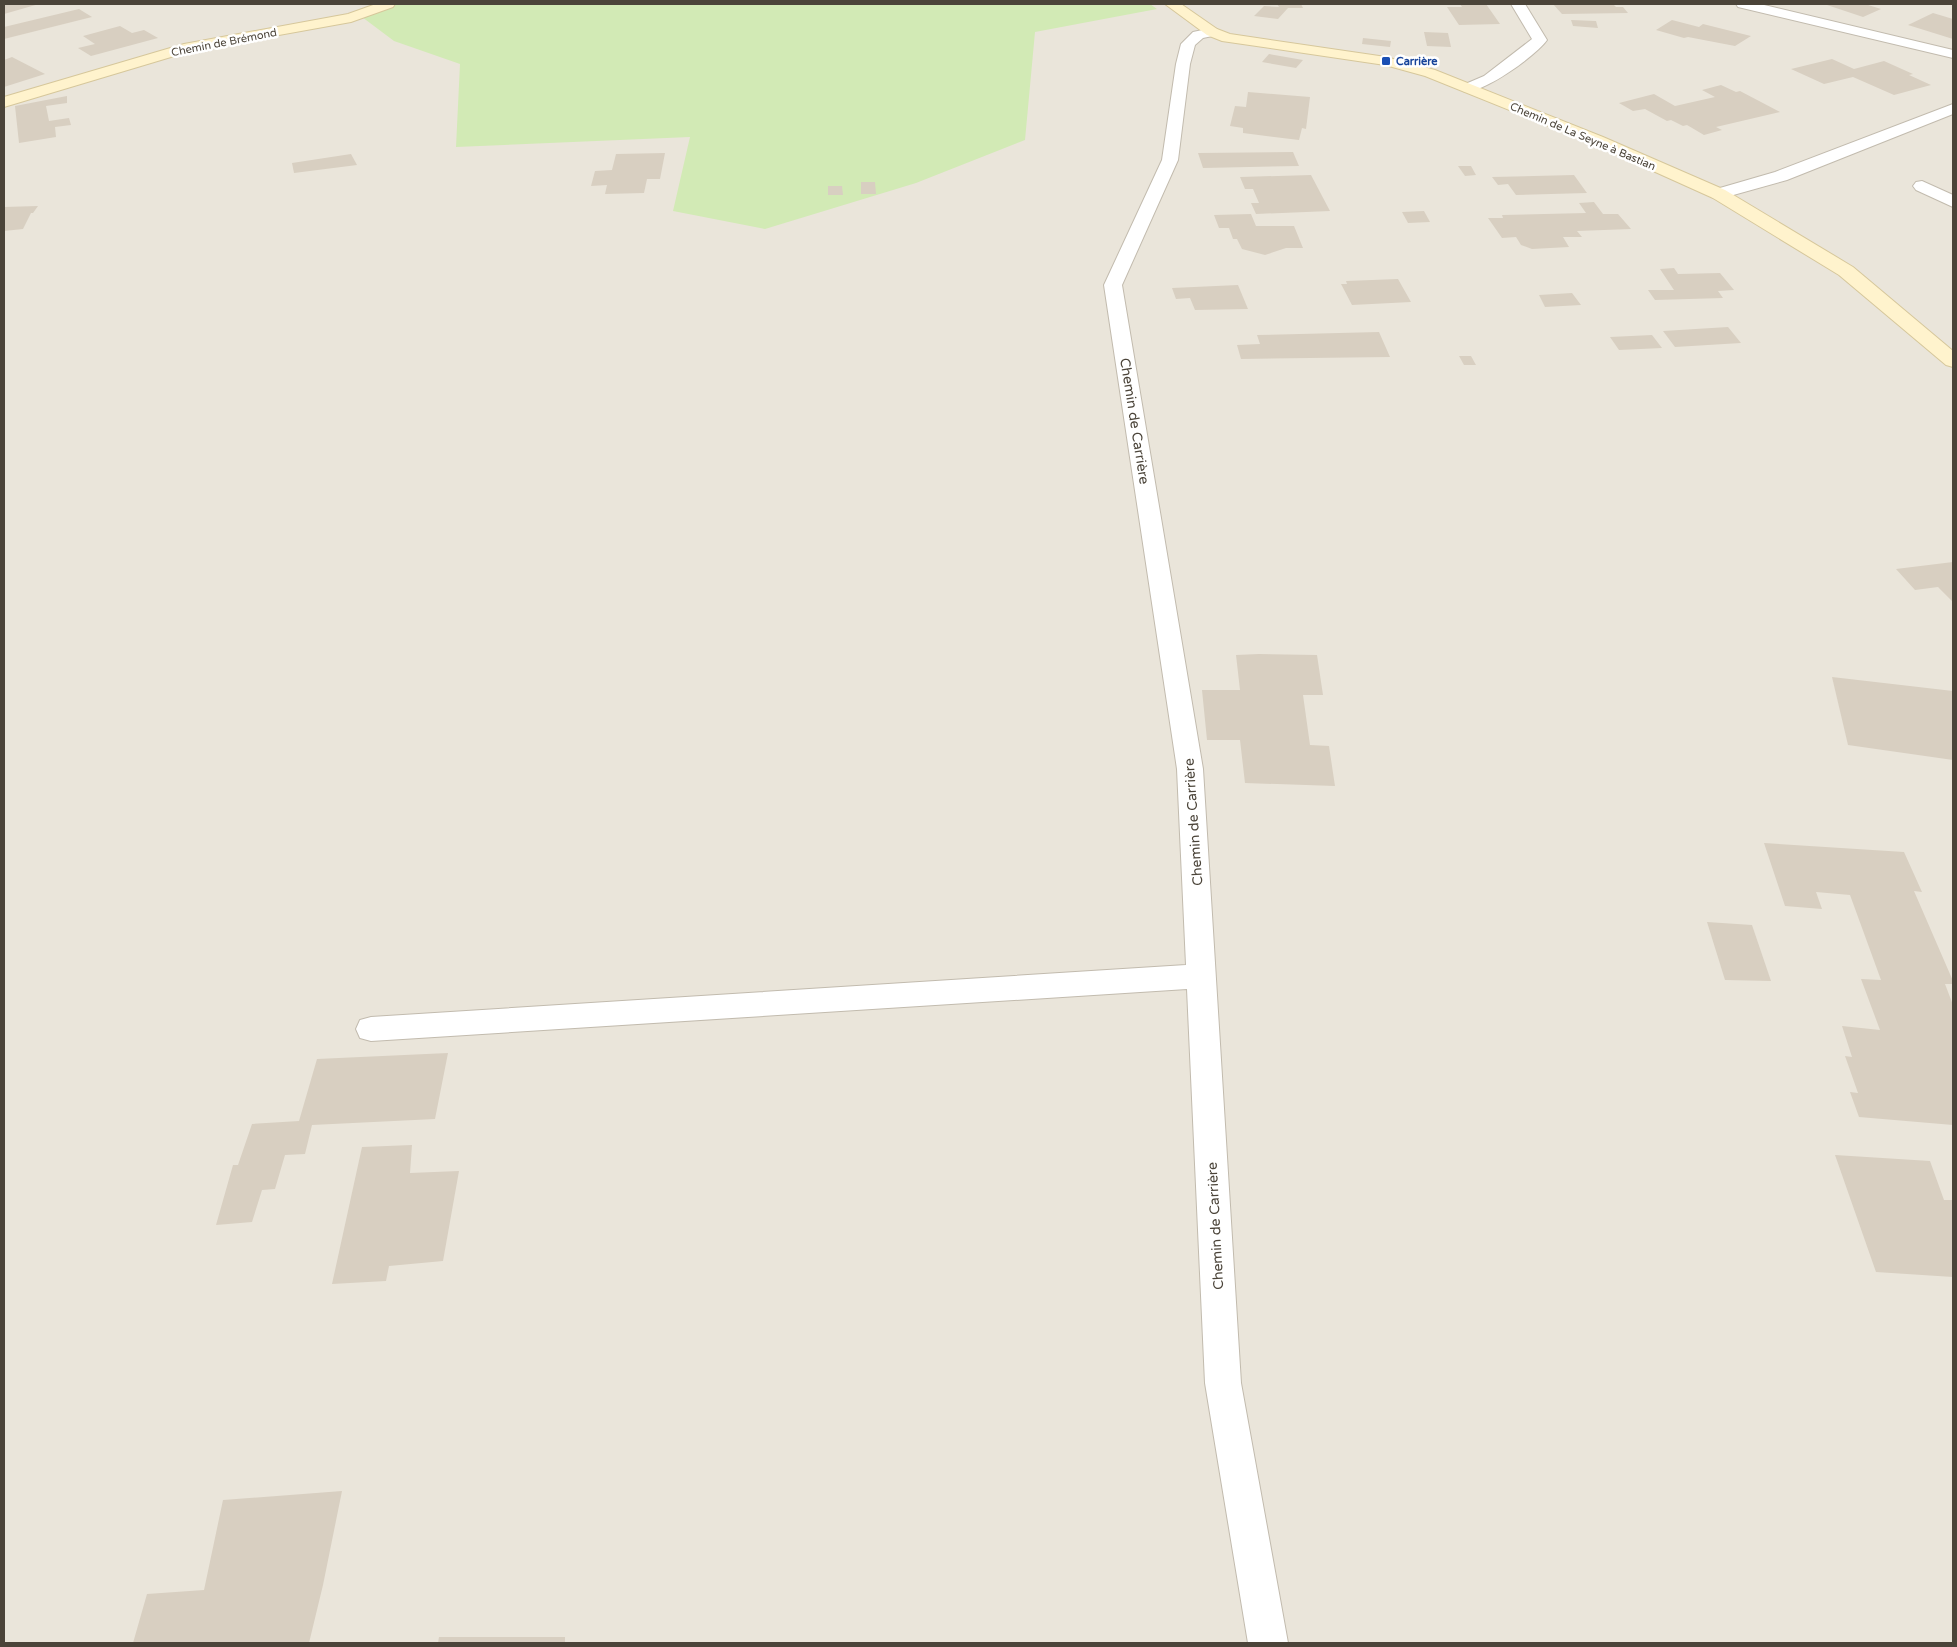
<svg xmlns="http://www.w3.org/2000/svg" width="1957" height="1647" font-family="'Varela Round',sans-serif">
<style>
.residential{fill:#eae5da}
.green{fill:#d2eab5}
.building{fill:#d8cfc1}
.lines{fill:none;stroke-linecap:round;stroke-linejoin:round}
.lane-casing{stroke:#c2bbae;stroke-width:2}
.street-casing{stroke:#c2bbae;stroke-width:2}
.secondary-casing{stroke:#d6c79b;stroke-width:2}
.lane{fill:#fff;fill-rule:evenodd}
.street{fill:#fff;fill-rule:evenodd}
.secondary{fill:#fff3cd;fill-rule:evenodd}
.transit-dot{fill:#1a4fb4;stroke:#fff;stroke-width:2}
.labels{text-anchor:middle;stroke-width:5;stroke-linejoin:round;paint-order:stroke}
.far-street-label{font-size:11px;fill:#4b4439;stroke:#fff}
.far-transit-label{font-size:11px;font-weight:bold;fill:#164399;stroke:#fff;text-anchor:start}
.street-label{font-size:14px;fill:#4b4439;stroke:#fff}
</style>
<rect width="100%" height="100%" fill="#f6f3ec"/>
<!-- residential -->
<rect class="residential" x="4" y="4" width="1949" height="1639"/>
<!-- green -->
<path class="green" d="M397,4h753l7,5 -122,23 -10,108 -109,43 -151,46 -92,-18 17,-74 -234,10 4,-83 -66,-23 -32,-24z"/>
<!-- building -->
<g class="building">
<path d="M4,4h35l-35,10z"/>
<path d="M1277,4h24l2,4h-15l-10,11 -24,-3 10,-10 15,1z"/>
<path d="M1460,4h26l14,20 -41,1 -12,-18h15z"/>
<path d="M1553,4h60l3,3h7l5,6 -66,1z"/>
<path d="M1830,4h35l16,5 -18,8 -36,-12z"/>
<path d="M79,9l13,8 -88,22v-12z"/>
<path d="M1933,13l20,6v20l-45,-14z"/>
<path d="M1571,20l25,1 2,7 -25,-2z"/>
<path d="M1672,20l27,7 4,-3 48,12 -16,10 -47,-9 -4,1 -28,-8z"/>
<path d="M120,26l12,7 12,-3 14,8 -67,18 -13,-8 17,-4 -12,-8z"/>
<path d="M1424,32l24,1 3,14 -24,-1z"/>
<path d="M1363,38l28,3 -1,6 -28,-3z"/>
<path d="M1269,54l34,6 -7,8 -34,-6z"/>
<path d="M12,57l33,17 -41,13v-27z"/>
<path d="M1832,59l22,10 30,-8 29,13 -4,1 22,10 -37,10 -41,-18 -29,7 -33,-15z"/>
<path d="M1721,85l15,7 4,-1 40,21 -64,15 6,3 -18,5 -17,-10 -4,1 -12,-6 -4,1 -22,-12 -12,2 -14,-8 35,-9 21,12 40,-9 -13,-7z"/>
<path d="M1248,92l62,5 -4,32 -4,-1 -3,12 -56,-7v-5l-13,-2 5,-20 11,1z"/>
<path d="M67,96v7l-21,3 3,15 20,-3 2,7 -16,2 1,10 -37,6 -4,-37z"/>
<path d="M1293,152l6,14 -96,2 -5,-15z"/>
<path d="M665,153l-5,26h-13l-3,14 -39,1 2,-9 -16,1 4,-15 17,-1 4,-16z"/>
<path d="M351,154l6,11 -63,8 -2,-10z"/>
<path d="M1458,166h13l5,9 -11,1z"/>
<path d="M1311,175l19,36 -74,3 -5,-11h8l-6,-14h-8l-5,-12z"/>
<path d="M1574,175l13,18 -71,2 -8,-11 -10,1 -6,-8z"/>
<path d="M861,182h14l1,12h-15z"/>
<path d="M828,186h14l1,9h-15z"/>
<path d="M1594,202l9,12h15l13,15 -54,2 5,6h-19l6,10 -37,2 -11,-4 -5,-8 -14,1 -14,-20h15l-1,-3 84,-2 -7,-10z"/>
<path d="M38,206l-5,7h-2l-8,16 -19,2v-24z"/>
<path d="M1424,211l6,11 -22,1 -6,-11z"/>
<path d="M1251,214l5,12h38l9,22h-17l-21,7 -23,-6 -5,-10h-4l-4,-11h-10l-5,-13z"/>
<path d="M1674,268l4,6 42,-1 14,17 -16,1 5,7 -68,2 -7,-10h26l-14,-21z"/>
<path d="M1398,279l13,23 -59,3 -11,-21h6l-1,-3z"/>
<path d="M1238,285l10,24 -53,1 -5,-12 -14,1 -4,-11z"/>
<path d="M1572,293l9,12 -36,2 -6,-12z"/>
<path d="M1728,327l13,16 -66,4 -12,-16z"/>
<path d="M1379,332l11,25 -149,2 -4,-14 23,-1 -3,-9z"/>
<path d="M1652,335l10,13 -43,2 -9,-13z"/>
<path d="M1459,356h12l5,9h-12z"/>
<path d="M1953,562v40l-15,-15 -23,3 -19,-21z"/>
<path d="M1259,654l58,1 6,40h-20l7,50 19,1 6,40 -90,-3 -5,-43h-33l-5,-50h38l-4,-35z"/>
<path d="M1832,677l121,14v69l-105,-15z"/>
<path d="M1764,843l140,9 18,40 -8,-1 39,90v3h-8l8,21v120l-94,-8 -9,-25 8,1 -13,-37 7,1 -10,-31 38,4 -19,-51 20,1 -31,-85 -34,-3 6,17 -37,-3z"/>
<path d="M1707,922l45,3 19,56 -46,-1z"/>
<path d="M448,1053l-13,66 -123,6 -7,29 -20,1 -10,34 -13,1 -10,32 -36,3 17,-60h5l14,-41 47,-3 18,-62z"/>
<path d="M412,1145l-2,28 49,-2 -16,90 -54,5 -3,15 -54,3 30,-137z"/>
<path d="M1835,1155l95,6 14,39h9v77l-77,-5z"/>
<path d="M342,1491l-19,94 -14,58h-176l14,-49 57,-4 19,-90z"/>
<path d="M439,1637h126v6h-127z"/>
</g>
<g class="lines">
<defs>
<g id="lane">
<path d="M1736,4h24l193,46v8l-215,-51z"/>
<path d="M1953,104v10l-166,66 -68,19 -6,-1 -3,-4 3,-4 62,-18z"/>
<path d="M1922,181l31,14v12l-37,-17 -3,-4 3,-4z"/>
</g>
<g id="street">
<path d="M1511,4h14l22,36c-10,15 -67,56 -84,51l-3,-3 3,-3 21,-9 48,-37z"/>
<path d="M1212,28l5,1 2,3 -2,3 -14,3 -8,7 -5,19 -12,96 -56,125 81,484 38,614 47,260h-40l-43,-260 -18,-394 -816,52 -11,-3 -4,-9 4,-9 11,-3 815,-52 -9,-196 -73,-484 58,-125 14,-96 5,-20 12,-12z"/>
</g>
<g id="secondary">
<path d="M376,4h19l-2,3 -42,15 -160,29 -187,56v-10l180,-53 164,-30z"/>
<path d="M1165,4h16l36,25 13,5 156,23 49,13 168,67 122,53 128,77 100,84v16l-7,-2 -107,-90 -126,-77 -122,-55 -166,-67 -40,-11 -163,-24 -15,-6z"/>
</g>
</defs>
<!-- lane casing -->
<use href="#lane" class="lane-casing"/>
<!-- street casing -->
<use href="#street" class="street-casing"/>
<!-- secondary casing -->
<use href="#secondary" class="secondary-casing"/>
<!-- lane -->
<use href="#lane" class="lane"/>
<!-- street -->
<use href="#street" class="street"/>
<!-- secondary -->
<use href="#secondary" class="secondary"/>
</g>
<!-- markers -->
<rect class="transit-dot" x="1381" y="56" width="10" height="10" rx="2.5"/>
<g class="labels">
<!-- far-street labels -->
<g class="far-street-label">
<text transform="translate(224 42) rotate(-11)" y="4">Chemin de Brémond</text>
<text transform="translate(1583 136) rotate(23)" y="4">Chemin de La Seyne à Bastian</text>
</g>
<!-- far-transit labels -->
<g class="far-transit-label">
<text x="1396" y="65">Carrière</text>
</g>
<!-- street labels -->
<g class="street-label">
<text transform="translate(1135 421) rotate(81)" y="5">Chemin de Carrière</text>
<text transform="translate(1193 822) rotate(-94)" y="5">Chemin de Carrière</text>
<text transform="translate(1215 1226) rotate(-93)" y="5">Chemin de Carrière</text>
</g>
</g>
<!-- border -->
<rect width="1957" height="1647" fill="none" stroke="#4b4439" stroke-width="10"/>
</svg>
